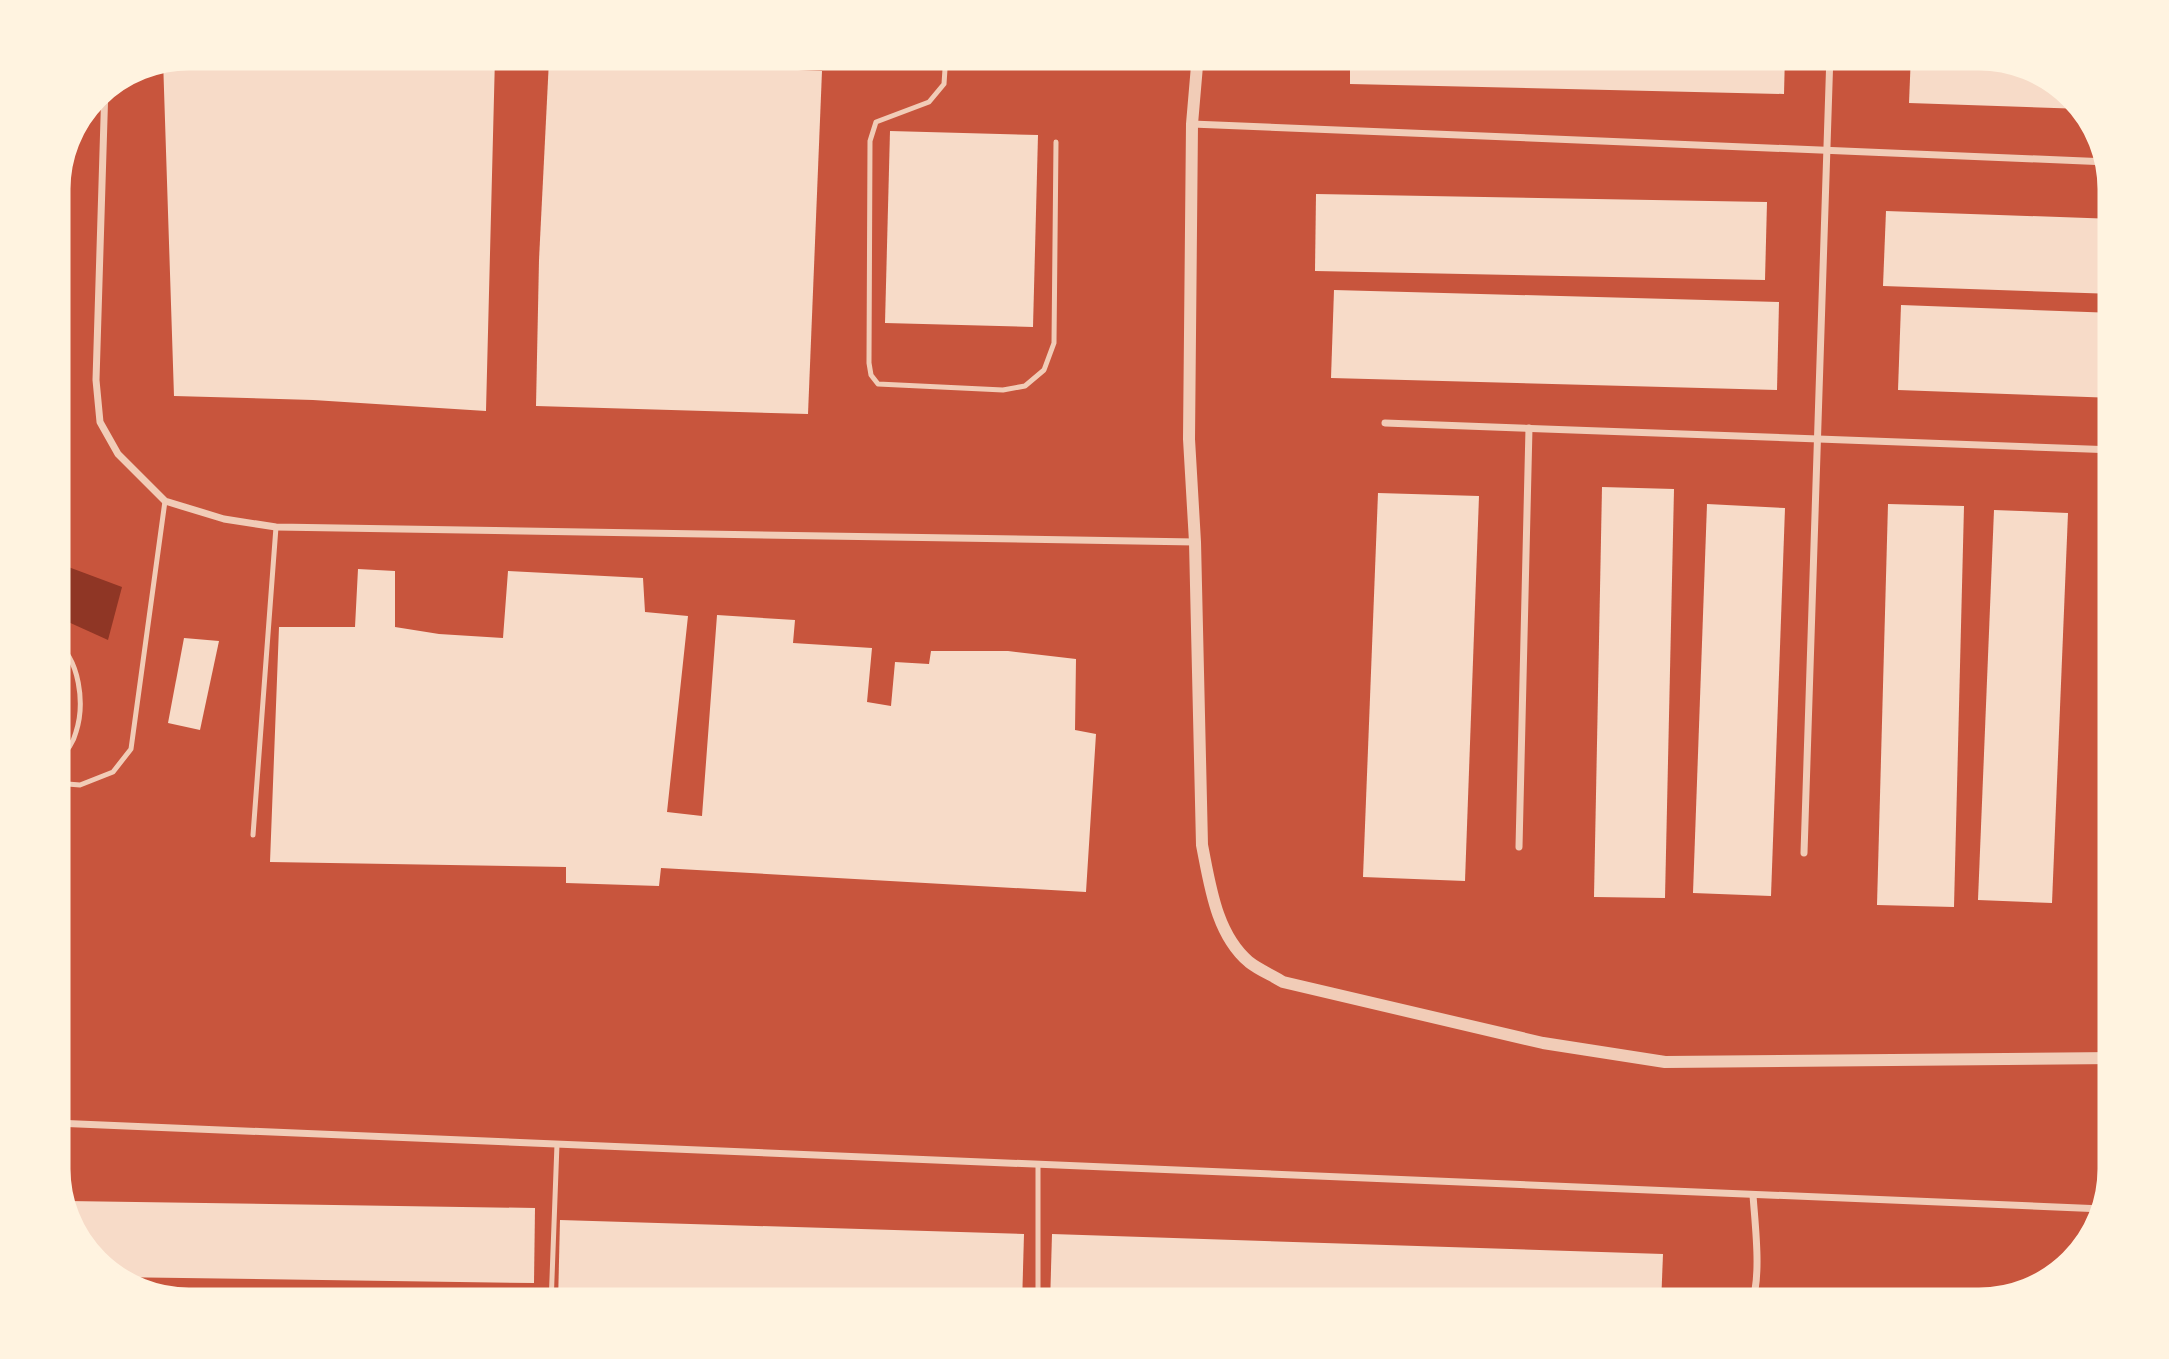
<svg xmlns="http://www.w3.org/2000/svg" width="2169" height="1359" font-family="Cabin,sans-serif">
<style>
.water{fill:#8f3625}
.building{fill:#f7dbc8}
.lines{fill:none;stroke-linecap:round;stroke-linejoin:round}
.service{stroke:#f1ccb7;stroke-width:5}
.minor{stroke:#f1ccb7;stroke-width:7}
.tertiary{stroke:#f1ccb7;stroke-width:12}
.rim{fill:none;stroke:#fff3e0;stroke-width:9}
</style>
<rect width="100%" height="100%" fill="#c8553d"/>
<!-- water -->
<g class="water">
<path d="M55,562l67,25 -14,53 -53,-24z"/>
<path d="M55,655c13,19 10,50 0,71z"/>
</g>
<!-- building -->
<g class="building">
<path d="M189,54h252l54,3 -9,354 -173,-11 -139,-4 -11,-337z"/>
<path d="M1350,54h435l-1,40 -434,-10z"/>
<path d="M1911,54h69l74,23 30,32 -175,-6z"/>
<path d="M549,60l273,11 -14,343 -272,-8 3,-146z"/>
<path d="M890,131l148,4 -5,192 -148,-4z"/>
<path d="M1316,194l451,8 -2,78 -450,-9z"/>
<path d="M1886,211l229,8v75l-232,-8z"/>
<path d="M1334,290l445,12 -2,88 -446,-12z"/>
<path d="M1901,305l214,8v85l-217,-8z"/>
<path d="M1602,487l72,2 -9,409 -71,-1z"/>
<path d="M1378,493l101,3 -14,385 -102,-4z"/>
<path d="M1707,504l78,4 -14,388 -78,-3z"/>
<path d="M1888,504l76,2 -10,401 -77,-2z"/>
<path d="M1994,510l74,3 -16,390 -74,-3z"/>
<path d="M358,569l37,2v56l44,7 64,4 5,-67 135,7 2,34 43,4 -21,196 35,4 15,-201 78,5 -2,23 79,5 -5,54 24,4 4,-44 34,2 2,-13h77l68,8 -1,71 21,4 -10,158 -425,-24 -2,18 -93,-3v-16l-296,-5 9,-235h76z"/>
<path d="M184,638l35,3 -19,89 -32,-7z"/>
<path d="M67,1201l468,7 -1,75 -424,-6 -38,-40 -6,-19z"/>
<path d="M560,1220l464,14 -2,71 -464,-2z"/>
<path d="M1052,1234l611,20 -2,51h-611z"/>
</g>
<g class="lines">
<!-- service -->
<g class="service">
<path d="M946,54l-2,30 -15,18 -53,20 -6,19 -1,222 2,12 7,9 125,6 22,-4 19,-16 10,-27 2,-201"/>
<path d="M55,641c25,18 30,63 21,91 -3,13 -12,23 -21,31"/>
<path d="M55,783l25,2 33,-13 18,-23 34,-248"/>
<path d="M253,835l23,-308"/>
<path d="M551,1305l6,-161"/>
<path d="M1038,1305v-140"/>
</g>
<!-- minor -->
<g class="minor">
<path d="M105,86l-9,294 4,42 18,32 47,47 59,18 52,8 919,15"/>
<path d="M1192,124l916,38"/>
<path d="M1385,423l730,27"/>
<path d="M1519,847l10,-419"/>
<path d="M1804,853l26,-799"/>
<path d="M2103,868l7,-418"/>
<path d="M55,1123l2048,86"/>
<path d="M1751,1305c11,-27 4,-80 2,-110"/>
</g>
<!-- tertiary -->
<path class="tertiary" d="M1198,54l-6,70 -3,315 6,103 7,303c8,40 14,89 47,117 10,8 23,13 34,20l260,61 122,19 450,-4"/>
</g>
<!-- crop -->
<path d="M0 0H2169V1359H0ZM189 66H1979A123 123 0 0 1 2102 189V1169A123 123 0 0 1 1979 1292H189A123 123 0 0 1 66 1169V189A123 123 0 0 1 189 66Z" fill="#fff3e0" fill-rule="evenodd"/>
<path class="rim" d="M189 66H1979A123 123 0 0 1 2102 189V1169A123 123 0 0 1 1979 1292H189A123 123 0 0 1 66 1169V189A123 123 0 0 1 189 66Z"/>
</svg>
